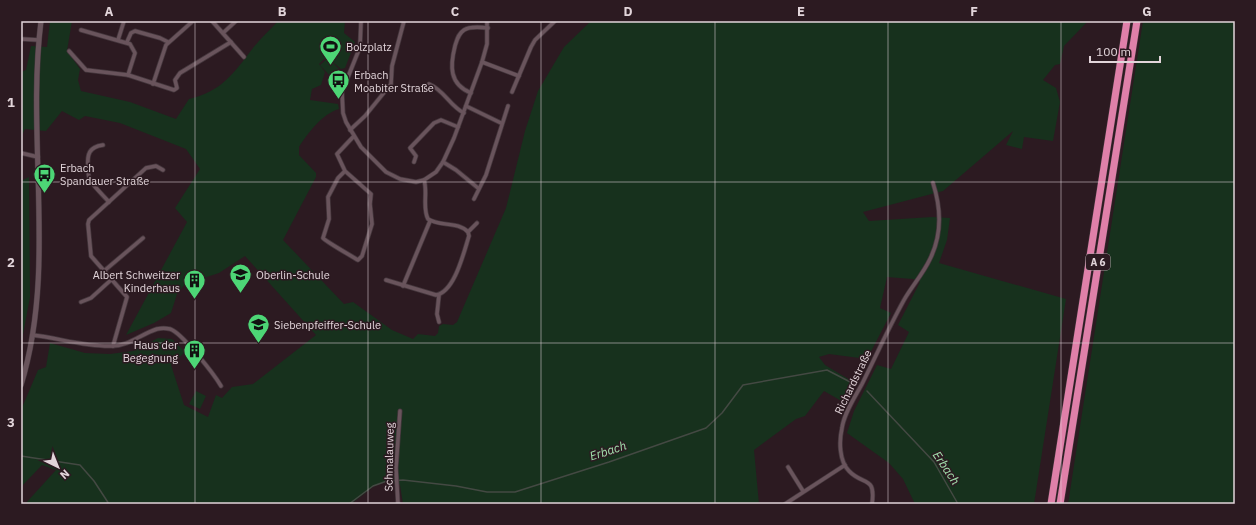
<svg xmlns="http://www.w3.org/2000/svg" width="1256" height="525" font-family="'IBM Plex Sans',sans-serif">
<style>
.green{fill:#17311d}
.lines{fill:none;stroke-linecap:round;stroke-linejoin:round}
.stream{stroke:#444943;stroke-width:1.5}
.street-casing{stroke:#45373d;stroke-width:5}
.secondary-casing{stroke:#45373d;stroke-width:6}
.highway-casing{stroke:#45373d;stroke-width:8}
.street{stroke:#69545c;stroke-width:3.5}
.secondary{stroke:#69545c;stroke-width:5}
.highway{stroke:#df80a9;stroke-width:7}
.grid{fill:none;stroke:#e2d5da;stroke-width:1;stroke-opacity:0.55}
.labels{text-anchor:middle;stroke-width:3;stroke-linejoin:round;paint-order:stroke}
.shield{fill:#2c1a21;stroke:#ab9da2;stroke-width:1}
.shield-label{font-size:10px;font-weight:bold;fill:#e2d5da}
.poi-label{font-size:11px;fill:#e2d5da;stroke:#2c1a21;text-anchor:start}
.street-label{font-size:11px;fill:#e2d5da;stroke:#2c1a21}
.water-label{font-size:12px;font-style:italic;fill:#a2e3ae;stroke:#2c1a21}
.neatline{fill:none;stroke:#e2d5da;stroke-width:1.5}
.grid-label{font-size:13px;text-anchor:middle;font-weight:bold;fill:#e2d5da}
</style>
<rect width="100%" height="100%" fill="#2c1a21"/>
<!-- green -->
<g class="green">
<path d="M50,21h22l-5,30 13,18 -2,11 3,11 49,11 46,17 13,-20c32,-7 45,-26 64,-51 7,-9 17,-18 25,-27h67l-1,12 11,9 -10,26 -4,1 -13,-11 11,11 -8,8 -11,-12 7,-6h-3l-5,5 6,8 -4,13 -9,4 -2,11 28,4 1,5c-17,5 -31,24 -40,38v8l17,18v4l-33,63 61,64 9,-2 39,28 21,9 5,-5 17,2 3,-3 1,-7 4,-2 10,1 4,-3 49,-114 19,-77 13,-40 26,-44 27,-26h497l-24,25 -4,18 -5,1 -12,15 13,8 4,14 -7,39 -29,-4 -2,12 -16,-4 7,-14 -70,60 -80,21 6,9 63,-4 18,1 -3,22 -8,23 127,36 -32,205h-119l-12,-25 -14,-16 -42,-30 7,-22 23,-46 14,4 18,-37 -11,-7 22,-43 -7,-3 -26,-2 -7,31 11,5 -24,46 -38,-5 -10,3 6,8 30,18 -10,20 -21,-12 -19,25 -9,3 -42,31 5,54h-356l-3,-19 -13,-4 -13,5 -23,18h-326l31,-34 -14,-5 -20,21 -1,-2v-74l17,-40 8,-3 4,-24 35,10 25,1 23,-3 25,-13 14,1 13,13 -14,13 13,40 24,12 8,-22 6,3 10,-11 21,-3 63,-49 -71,-79 -26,17 -34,11 -8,10 -6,19 -17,10 -28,12 61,-113 -12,-14 25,-39 -14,-20 -66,-26 -35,-7 -6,4 -17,-9 -16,20 -21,-2 -4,8v-65l5,-2 5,-24 16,1z"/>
<path d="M1143,21h92v483h-167z"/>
<path d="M29,177l1,120 -9,48v-164z"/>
<path d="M196,391l10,5 -6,13 -11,-5z"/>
</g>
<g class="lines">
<!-- stream -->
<g class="stream">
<path d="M867,391l67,71 24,42"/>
<path d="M21,456l59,9 14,16 15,23"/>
<path d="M349,504l24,-18 14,-5 16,-1 53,6 31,6h28l94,-30 97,-34 16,-15 21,-28 84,-15 29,15"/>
</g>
<defs>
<g id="street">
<path d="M212,21l32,36"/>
<path d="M361,21l-1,26 -18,45 1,21 3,9 15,25 25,25 14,7 16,3 8,-2 12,-8 7,-10 11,-24 28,-76 5,-18v-23"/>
<path d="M81,30l49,14 5,9 -7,22"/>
<path d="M223,33l13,-12"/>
<path d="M21,39l18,1"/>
<path d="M118,40l6,-19"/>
<path d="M127,42l4,-9 4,-2 25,7 8,4"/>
<path d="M69,51l17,19 42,5 46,15 3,-2 -2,-8 5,-7 51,-31"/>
<path d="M482,62l37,14"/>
<path d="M153,84l13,-39 27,-24"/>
<path d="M429,84c15,6 21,22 35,29"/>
<path d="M512,92l19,-45 4,-7 20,-19"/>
<path d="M471,93c-22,-9 -21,-27 -16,-47 2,-6 3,-12 9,-16 6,-4 16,-3 24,-2"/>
<path d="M466,106l35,17"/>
<path d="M350,130l15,-14 26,-32 1,-18 12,-45"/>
<path d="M103,145c-14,2 -16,9 -15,22 0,5 0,9 2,13 5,8 13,15 19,22"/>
<path d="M21,153l17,4"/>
<path d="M414,162l2,-6 -6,-8 24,-25 7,-3 17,7"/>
<path d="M443,162l13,8 22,18"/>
<path d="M345,171l-7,7 -10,19 1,22 -6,19c2,3 30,19 35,22l4,-4 10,-32 -2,-20 1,-10 -26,-23 -8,-17 17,-18"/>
<path d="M474,199l12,-24 22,-69"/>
<path d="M468,232l9,-9"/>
<path d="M104,271l39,-33"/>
<path d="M386,280l50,15c19,-3 28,-44 33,-59l-1,-4c-10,-11 -28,-5 -40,-13 -6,-11 0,-27 -4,-39"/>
<path d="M403,286l27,-65"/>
<path d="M439,295l-2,19 2,8"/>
<path d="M81,302l10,-4 21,-19"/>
<path d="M32,335c27,3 53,12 80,11 17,0 29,-12 45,-17 4,-1 9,-1 13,0 11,3 44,45 51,57"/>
<path d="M113,346l14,-49 -36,-41 -3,-32 1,-4 57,-52 10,-2 7,4"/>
<path d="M788,467l15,24"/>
<path d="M398,504l-2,-36 4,-57"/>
<path d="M785,504l60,-39"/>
<path d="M872,504c4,-29 -9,-18 -23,-33 -10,-10 -10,-30 -7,-43 2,-15 13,-31 20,-44 14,-28 27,-57 42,-84 8,-14 19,-26 26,-41 12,-24 11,-51 3,-76"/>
</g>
<path id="secondary" d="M21,385c36,-117 5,-244 20,-364"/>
<g id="highway">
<path d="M1051,504l76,-483"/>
<path d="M1060,504l77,-483"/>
</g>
</defs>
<!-- street casing -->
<use href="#street" class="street-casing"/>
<!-- secondary casing -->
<use href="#secondary" class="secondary-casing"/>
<!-- highway casing -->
<use href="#highway" class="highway-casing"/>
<!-- street -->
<use href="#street" class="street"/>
<!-- secondary -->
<use href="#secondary" class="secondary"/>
<!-- highway -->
<use href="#highway" class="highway"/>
</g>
<!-- grid -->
<path class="grid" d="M195,21v483M368,21v483M541,21v483M715,21v483M888,21v483M1061,21v483M21,182h1214M21,343h1214"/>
<!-- icons -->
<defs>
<symbol id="stadium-pin" viewBox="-11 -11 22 30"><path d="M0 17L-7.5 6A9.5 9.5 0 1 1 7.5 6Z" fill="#4dd676" stroke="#2c1a21"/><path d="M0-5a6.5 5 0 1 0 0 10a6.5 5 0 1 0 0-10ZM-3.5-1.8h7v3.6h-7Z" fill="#111"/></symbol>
<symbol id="bus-pin" viewBox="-11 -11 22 30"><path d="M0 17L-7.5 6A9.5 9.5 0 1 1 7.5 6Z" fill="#4dd676" stroke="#2c1a21"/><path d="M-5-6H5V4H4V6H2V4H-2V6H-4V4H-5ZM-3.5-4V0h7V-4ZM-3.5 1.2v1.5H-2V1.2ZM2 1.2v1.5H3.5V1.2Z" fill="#111"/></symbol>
<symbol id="school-pin" viewBox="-11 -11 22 30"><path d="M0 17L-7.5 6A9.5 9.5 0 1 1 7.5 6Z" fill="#4dd676" stroke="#2c1a21"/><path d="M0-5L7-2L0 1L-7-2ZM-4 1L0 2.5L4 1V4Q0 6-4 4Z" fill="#111"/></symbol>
<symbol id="building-pin" viewBox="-11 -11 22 30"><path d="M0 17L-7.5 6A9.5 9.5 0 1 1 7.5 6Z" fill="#4dd676" stroke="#2c1a21"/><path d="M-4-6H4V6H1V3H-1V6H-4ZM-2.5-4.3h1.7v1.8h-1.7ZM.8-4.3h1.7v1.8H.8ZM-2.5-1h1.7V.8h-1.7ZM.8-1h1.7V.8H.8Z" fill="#111"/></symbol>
</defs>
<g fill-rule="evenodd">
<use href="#stadium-pin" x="318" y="34" width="25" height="34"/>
<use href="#bus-pin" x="326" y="68" width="25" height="34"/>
<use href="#bus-pin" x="32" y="162" width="25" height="34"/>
<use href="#school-pin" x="228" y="262" width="25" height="34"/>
<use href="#building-pin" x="182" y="268" width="25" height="34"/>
<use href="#school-pin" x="246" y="312" width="25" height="34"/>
<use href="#building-pin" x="182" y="338" width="25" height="34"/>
</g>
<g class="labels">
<!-- shield labels -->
<rect class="shield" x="1086" y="254" width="24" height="16" rx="3"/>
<g class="shield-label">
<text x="1098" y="266">A 6</text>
</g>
<!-- poi labels -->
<g class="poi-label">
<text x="346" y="51">Bolzplatz</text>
<text x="354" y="79">Erbach<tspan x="354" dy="13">Moabiter Straße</tspan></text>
<text x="60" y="172">Erbach<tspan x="60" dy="13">Spandauer Straße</tspan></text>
<text x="180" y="279" text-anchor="end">Albert Schweitzer<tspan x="180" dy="13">Kinderhaus</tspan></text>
<text x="256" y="279">Oberlin-Schule</text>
<text x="274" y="329">Siebenpfeiffer-Schule</text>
<text x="178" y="349" text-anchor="end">Haus der<tspan x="178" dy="13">Begegnung</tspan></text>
</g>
<!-- street labels -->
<g class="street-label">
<text transform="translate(853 382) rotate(-64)" y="4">Richardstraße</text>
<text transform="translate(389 457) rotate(-89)" y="4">Schmalauweg</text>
</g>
<!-- water labels -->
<g class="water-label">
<text transform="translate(608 451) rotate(-18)" y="4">Erbach</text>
<text transform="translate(946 468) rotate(56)" y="4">Erbach</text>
</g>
</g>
<!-- border -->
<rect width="1256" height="525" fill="none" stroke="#2c1a21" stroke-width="44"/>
<!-- north arrow -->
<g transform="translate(58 467) rotate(137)" stroke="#2c1a21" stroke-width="3" paint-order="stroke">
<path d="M0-3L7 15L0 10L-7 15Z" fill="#e2d5da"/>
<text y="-6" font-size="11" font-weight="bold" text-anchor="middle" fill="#e2d5da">N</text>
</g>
<!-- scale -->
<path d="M1090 56v6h70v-6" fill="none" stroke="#e2d5da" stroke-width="2"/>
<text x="1096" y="56" font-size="12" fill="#e2d5da" stroke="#2c1a21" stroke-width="3" paint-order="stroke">100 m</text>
<rect x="22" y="22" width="1212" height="481" class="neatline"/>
<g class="grid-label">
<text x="109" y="16">A</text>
<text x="282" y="16">B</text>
<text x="455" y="16">C</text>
<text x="628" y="16">D</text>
<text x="801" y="16">E</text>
<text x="974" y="16">F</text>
<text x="1147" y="16">G</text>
<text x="11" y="107">1</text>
<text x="11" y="267">2</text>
<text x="11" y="427">3</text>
</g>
</svg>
